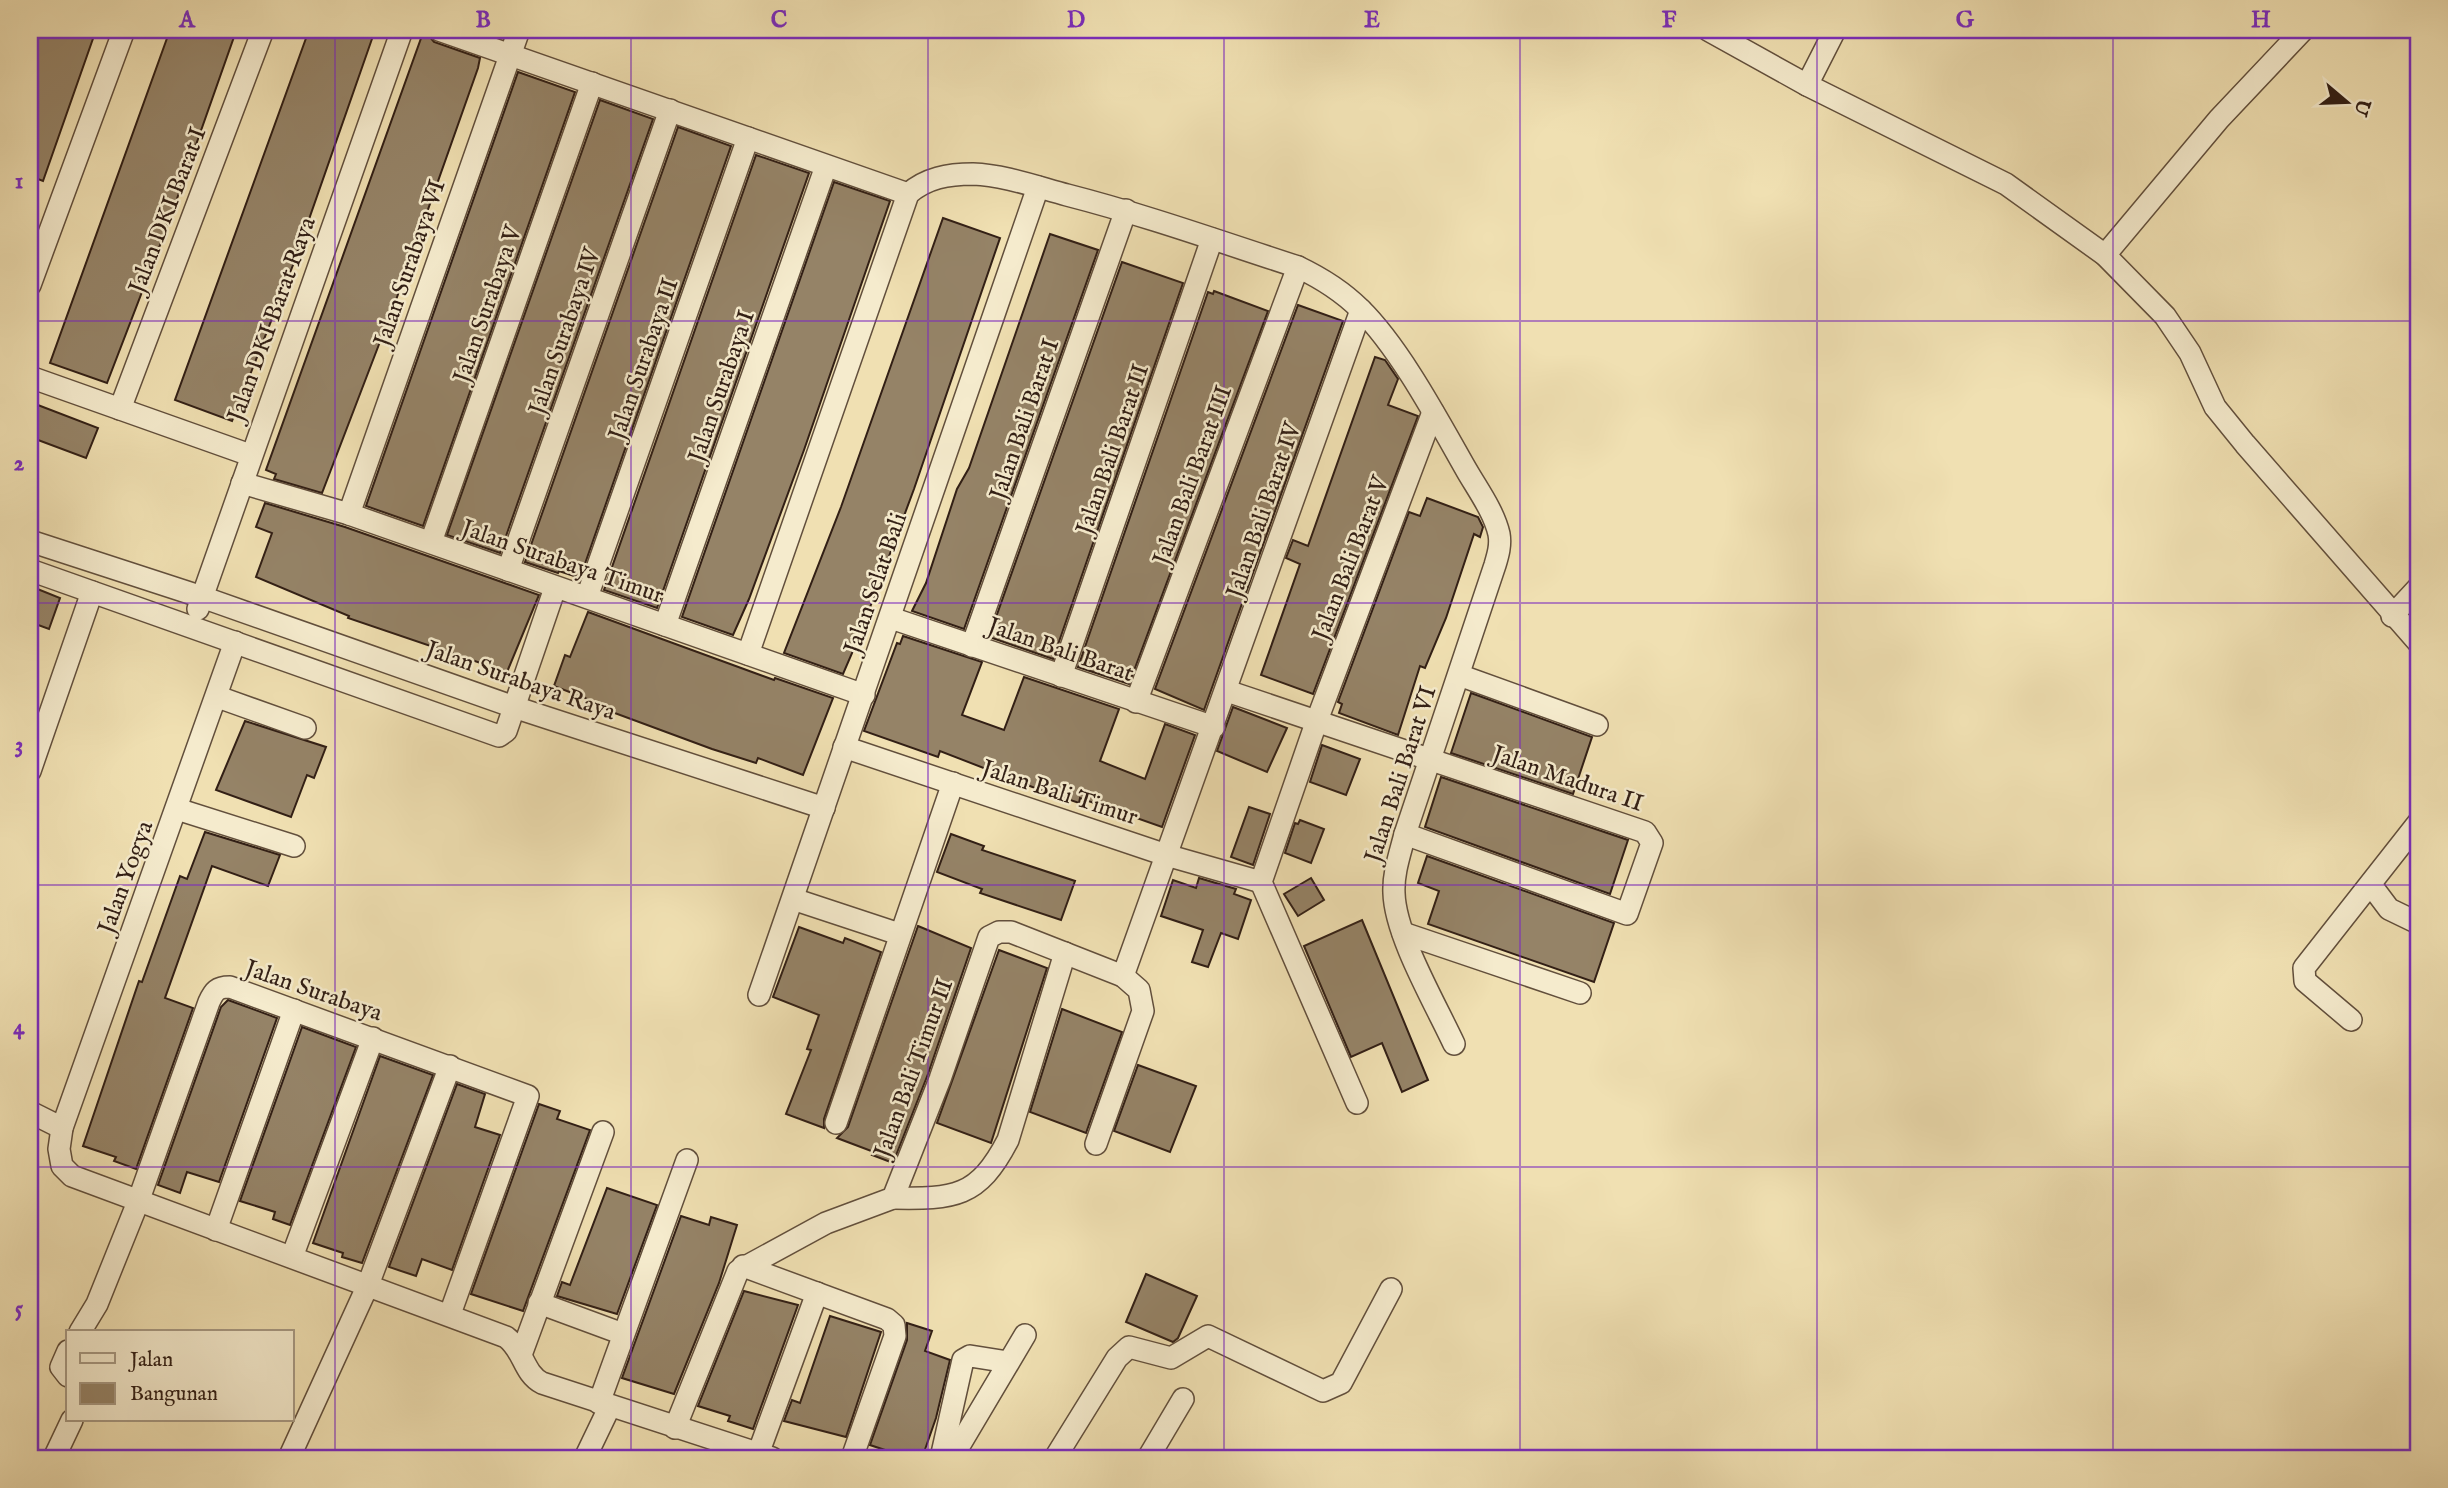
<svg xmlns="http://www.w3.org/2000/svg" width="2448" height="1488" font-family="'IM FELL English',serif">
<style>
.building{fill:#958367;stroke:#321f15;stroke-width:2}
.lines{fill:none;stroke-linecap:round;stroke-linejoin:round}
.minor-casing{stroke:#624f3c;stroke-width:24}
.minor{stroke:#f5ebcd;stroke-width:21}
.grid{fill:none;stroke:#7b2cbf;stroke-width:2;stroke-opacity:0.55}
.labels{text-anchor:middle;stroke-width:5;stroke-linejoin:round;paint-order:stroke}
.street-label{font-size:24px;fill:#321f15;stroke:#f5ebcd}
.neatline{fill:none;stroke:#7b2cbf;stroke-width:2.5}
.grid-label{font-size:23px;text-anchor:middle;font-weight:bold;fill:#7b2cbf}
</style>
<rect width="100%" height="100%" fill="#f0e0b2"/>
<filter id="stains"><feTurbulence type="fractalNoise" baseFrequency=".00286" numOctaves="4"/><feColorMatrix values="0 0 0 0 .2 0 0 0 0 .09 0 0 0 0 .02 0 0 0 .5 -.17"/></filter>
<radialGradient id="worn" r=".72"><stop offset=".6" stop-color="#630" stop-opacity="0"/><stop offset="1" stop-color="#630" stop-opacity=".3"/></radialGradient>
<!-- building -->
<g class="building">
<path d="M30,30h66l-53,151 -13,-5z"/>
<path d="M170,30h65v4l-68,193 -60,156 -57,-20z"/>
<path d="M309,30h45l19,6 -80,229 -61,156 -57,-21z"/>
<path d="M424,30l10,12 46,16 -2,10 -82,232 -74,193 -48,-14 2,-5 -10,-4z"/>
<path d="M518,72l57,20 -152,434 -57,-20z"/>
<path d="M600,100l53,19 -153,434 -53,-18z"/>
<path d="M678,127l53,19 -151,432 -21,-7 -1,2 -33,-11z"/>
<path d="M756,155l53,18 -152,435 -53,-18z"/>
<path d="M834,182l56,19 -86,249 -55,149 -16,36 -51,-18z"/>
<path d="M943,218l57,20 -86,251 -55,148 -16,37 -59,-21 57,-146z"/>
<path d="M1050,234l48,16 -134,379 -52,-18 14,-28 31,-94 12,-21z"/>
<path d="M1122,262l61,21 -130,376 -64,-22z"/>
<path d="M1214,291l54,20 -139,373 -51,-17 130,-375 5,2z"/>
<path d="M1298,305l45,16 -139,389 -49,-21z"/>
<path d="M1375,357l10,3 13,19 -10,26 30,11 -105,278 -52,-19 39,-111 -14,-6 7,-18 15,6z"/>
<path d="M30,402l68,26 -12,30 -56,-21z"/>
<path d="M1427,498l51,19 5,10 -3,10 -6,-3 -28,84 -21,50 -5,-2 -22,69 -59,-22 3,-9 -4,-2 71,-190 11,4z"/>
<path d="M265,503l80,24 194,68 -32,77 -159,-54 1,-2 -93,-39 16,-44 -16,-6z"/>
<path d="M30,586l30,12 -11,31 -19,-7z"/>
<path d="M588,612l186,68 1,-2 58,20 -30,77 -45,-17 -2,5 -44,-14 -119,-44 2,-3 -41,-16 11,-31 5,2z"/>
<path d="M903,636l79,26 -20,53 42,15 20,-53 95,32 -19,52 45,18 20,-55 30,11 -33,92 -82,-29 -1,5 -44,-15 -95,-37 -2,6 -74,-26 33,-88 3,1z"/>
<path d="M1471,693l121,44 -19,57 -122,-41z"/>
<path d="M1233,707l54,21 -20,44 -50,-21z"/>
<path d="M245,721l81,26 -12,31 -7,-3 -16,42 -75,-27z"/>
<path d="M1322,745l38,14 -14,36 -36,-13z"/>
<path d="M1441,777l187,63 -18,54 -185,-67z"/>
<path d="M1249,807l21,7 -17,51 -22,-8z"/>
<path d="M1300,820l24,9 -13,34 -26,-10 10,-30 3,1z"/>
<path d="M205,832l75,23 -12,31 -56,-20 -47,132 28,10 -57,161 -22,-8 2,-4 -33,-11 56,-165 3,1 38,-106 7,3z"/>
<path d="M951,834l33,12 -2,4 93,31 -14,39 -81,-27 2,-4 -45,-17z"/>
<path d="M1427,856l187,67 -20,59 -166,-58 11,-33 -21,-8z"/>
<path d="M1199,878l37,11 -2,5 17,6 -13,39 -17,-6 -13,34 -16,-5 11,-32 -42,-14 12,-36 23,8z"/>
<path d="M1311,878l13,22 -26,16 -14,-22z"/>
<path d="M1362,920l66,160 -26,12 -20,-49 -31,14 -47,-111z"/>
<path d="M918,926l53,22 -43,126 -35,89 -21,-8 2,-3 -37,-14 11,-11z"/>
<path d="M799,927l44,16 2,-5 36,14 -57,167v9l-38,-14 25,-64 -4,-1 12,-34 -46,-18z"/>
<path d="M999,950l48,18 -56,175 -54,-20z"/>
<path d="M228,1000l49,18 -58,164 -32,-10 -7,21 -22,-8 63,-178z"/>
<path d="M1062,1009l60,23 -36,101 -56,-21z"/>
<path d="M302,1027l54,20 -66,178 -17,-6 2,-7 -35,-11z"/>
<path d="M380,1056l53,19 -71,188 -20,-6 1,-4 -30,-10z"/>
<path d="M1138,1065l58,21 -26,66 -56,-21z"/>
<path d="M457,1084l28,10 -10,33 25,8 -48,135 -30,-11 -6,17 -27,-9z"/>
<path d="M539,1104l21,7 -3,8 33,11 -67,181 -52,-17z"/>
<path d="M607,1188l50,17 -40,109 -60,-18 5,-14 8,3z"/>
<path d="M681,1216l28,9 2,-8 26,8 -18,58 -45,111 -52,-16z"/>
<path d="M1146,1274l51,22 -19,42 -5,4 -47,-20z"/>
<path d="M744,1291l54,14 -45,124 -25,-8 2,-5 -32,-10z"/>
<path d="M830,1316l51,16 -35,105 -62,-16 8,-21 8,3z"/>
<path d="M907,1323l25,8 -7,20 25,9 -14,58 -14,40h-26l1,-4 -27,-9 37,-105z"/>
</g>
<g class="lines">
<defs>
<g id="minor">
<path d="M439,30l469,164"/>
<path d="M1708,30l99,55 199,99 99,71 60,61 25,37 25,54 30,37 173,198"/>
<path d="M1807,85l28,-55"/>
<path d="M2105,255l114,-136 84,-89"/>
<path d="M30,285l94,-255"/>
<path d="M30,377l220,78"/>
<path d="M120,409l143,-379"/>
<path d="M242,483l107,31 515,181"/>
<path d="M349,514l170,-484"/>
<path d="M30,541l172,56 312,110 310,101"/>
<path d="M431,542l161,-459"/>
<path d="M30,570l469,166 7,-5 49,-143"/>
<path d="M508,570l162,-460"/>
<path d="M587,597l161,-459"/>
<path d="M198,609l204,-579"/>
<path d="M2392,616l26,-28"/>
<path d="M891,618l323,109"/>
<path d="M665,625l161,-459"/>
<path d="M235,642l-173,486 -3,21 3,17 10,10 434,161c18,13 17,36 36,46l230,75"/>
<path d="M972,646l154,-436"/>
<path d="M748,654l160,-460c18,-16 40,-20 65,-20 31,1 64,13 94,21 78,20 154,47 231,72 23,11 44,24 62,42 40,39 79,113 107,162 11,19 27,41 32,63 2,11 -1,21 -4,31l-90,269c-5,20 -12,39 -11,59 1,42 41,110 60,151"/>
<path d="M1459,675l138,50"/>
<path d="M1061,676l151,-437"/>
<path d="M1227,691l418,141 7,11 -25,71 -222,-80"/>
<path d="M218,697l87,31"/>
<path d="M1136,702l162,-435"/>
<path d="M844,747l322,108 95,27"/>
<path d="M30,771l62,-179"/>
<path d="M177,809l117,37"/>
<path d="M2371,885l18,24 29,14"/>
<path d="M793,899l106,35"/>
<path d="M1403,933l177,60"/>
<path d="M1123,976l238,-666"/>
<path d="M759,995l279,-808"/>
<path d="M2351,1020l-46,-39 -1,-13 114,-145"/>
<path d="M1357,1103l-96,-221 55,-159 117,-311"/>
<path d="M30,1112l32,16"/>
<path d="M836,1123l117,-340"/>
<path d="M893,1198c61,1 85,0 115,-58l57,-187"/>
<path d="M216,1230l78,-220"/>
<path d="M292,1257l81,-219"/>
<path d="M743,1266l144,53 7,6 1,11 -43,122"/>
<path d="M539,1303l84,31"/>
<path d="M80,1332l17,-28 41,-102 71,-200c5,-11 8,-15 21,-15l298,109 -78,218"/>
<path d="M68,1351l-7,16 7,9"/>
<path d="M522,1352l81,-220"/>
<path d="M599,1403l88,-243"/>
<path d="M675,1428l63,-157 88,-48 67,-25 47,-119 49,-142 10,-5h12l112,44 16,14 4,21 -47,133"/>
<path d="M758,1454l59,-161"/>
<path d="M54,1458l18,-38"/>
<path d="M289,1458l79,-173 82,-219"/>
<path d="M585,1458l25,-52"/>
<path d="M941,1458l22,-98 7,-4 38,6"/>
<path d="M952,1458l73,-123"/>
<path d="M1055,1458l62,-100 12,-11 42,11 37,-22 115,55 18,-8 50,-94"/>
<path d="M1148,1458l35,-59"/>
</g>
</defs>
<!-- minor casing -->
<use href="#minor" class="minor-casing"/>
<!-- minor -->
<use href="#minor" class="minor"/>
</g>
<!-- grid -->
<path class="grid" d="M335,30v1428M631,30v1428M928,30v1428M1224,30v1428M1520,30v1428M1817,30v1428M2113,30v1428M30,321h2388M30,603h2388M30,885h2388M30,1167h2388"/>
<g class="labels">
<!-- street labels -->
<g class="street-label">
<text transform="translate(167 210) rotate(-69)" y="8">Jalan DKI Barat I</text>
<text transform="translate(409 263) rotate(-71)" y="8">Jalan Surabaya VI</text>
<text transform="translate(487 304) rotate(-71)" y="8">Jalan Surabaya V</text>
<text transform="translate(271 319) rotate(-70)" y="8">Jalan DKI Barat Raya</text>
<text transform="translate(564 331) rotate(-71)" y="8">Jalan Surabaya IV</text>
<text transform="translate(643 359) rotate(-71)" y="8">Jalan Surabaya II</text>
<text transform="translate(721 386) rotate(-71)" y="8">Jalan Surabaya I</text>
<text transform="translate(1024 419) rotate(-71)" y="8">Jalan Bali Barat I</text>
<text transform="translate(1112 449) rotate(-71)" y="8">Jalan Bali Barat II</text>
<text transform="translate(1192 475) rotate(-70)" y="8">Jalan Bali Barat III</text>
<text transform="translate(1263 510) rotate(-71)" y="8">Jalan Bali Barat IV</text>
<text transform="translate(1350 558) rotate(-69)" y="8">Jalan Bali Barat V</text>
<text transform="translate(563 561) rotate(19)" y="8">Jalan Surabaya Timur</text>
<text transform="translate(875 583) rotate(-71)" y="8">Jalan Selat Bali</text>
<text transform="translate(1061 649) rotate(19)" y="8">Jalan Bali Barat</text>
<text transform="translate(521 680) rotate(19)" y="8">Jalan Surabaya Raya</text>
<text transform="translate(1400 774) rotate(-72)" y="8">Jalan Bali Barat VI</text>
<text transform="translate(1568 778) rotate(19)" y="8">Jalan Madura II</text>
<text transform="translate(1060 792) rotate(18)" y="8">Jalan Bali Timur</text>
<text transform="translate(125 877) rotate(-70)" y="8">Jalan Yogya</text>
<text transform="translate(314 990) rotate(19)" y="8">Jalan Surabaya</text>
<text transform="translate(913 1068) rotate(-70)" y="8">Jalan Bali Timur II</text>
</g>
</g>
<!-- margin -->
<rect width="2448" height="1488" fill="none" stroke="#f0e0b2" stroke-width="77"/>
<!-- legend -->
<rect x="66" y="1330" width="228" height="91" fill="#f5ebcd" stroke="#a79983" stroke-width="2"/>
<rect x="80" y="1353" width="35" height="10" fill="#f5ebcd" stroke="#a79983" stroke-width="2"/>
<text x="130" y="1366" font-size="21" fill="#321f15">Jalan</text>
<rect x="80" y="1383" width="35" height="21" fill="#958367" stroke="#a79983" stroke-width="2"/>
<text x="130" y="1400" font-size="21" fill="#321f15">Bangunan</text>
<!-- north arrow -->
<g transform="translate(2347 102) rotate(109)" stroke="#f5ebcd" stroke-width="5" paint-order="stroke">
<path d="M0-5L12 26L0 18L-12 26Z" fill="#321f15"/>
<text y="-10" font-size="19" font-weight="bold" text-anchor="middle" fill="#321f15">U</text>
</g>
<rect x="38" y="38" width="2372" height="1412" class="neatline"/>
<g class="grid-label">
<text x="187" y="27">A</text>
<text x="483" y="27">B</text>
<text x="779" y="27">C</text>
<text x="1076" y="27">D</text>
<text x="1372" y="27">E</text>
<text x="1669" y="27">F</text>
<text x="1965" y="27">G</text>
<text x="2261" y="27">H</text>
<text x="19" y="188">1</text>
<text x="19" y="470">2</text>
<text x="19" y="752">3</text>
<text x="19" y="1034">4</text>
<text x="19" y="1316">5</text>
</g>
<rect width="100%" height="100%" filter="url(#stains)"/>
<rect width="100%" height="100%" fill="url(#worn)"/>
</svg>
